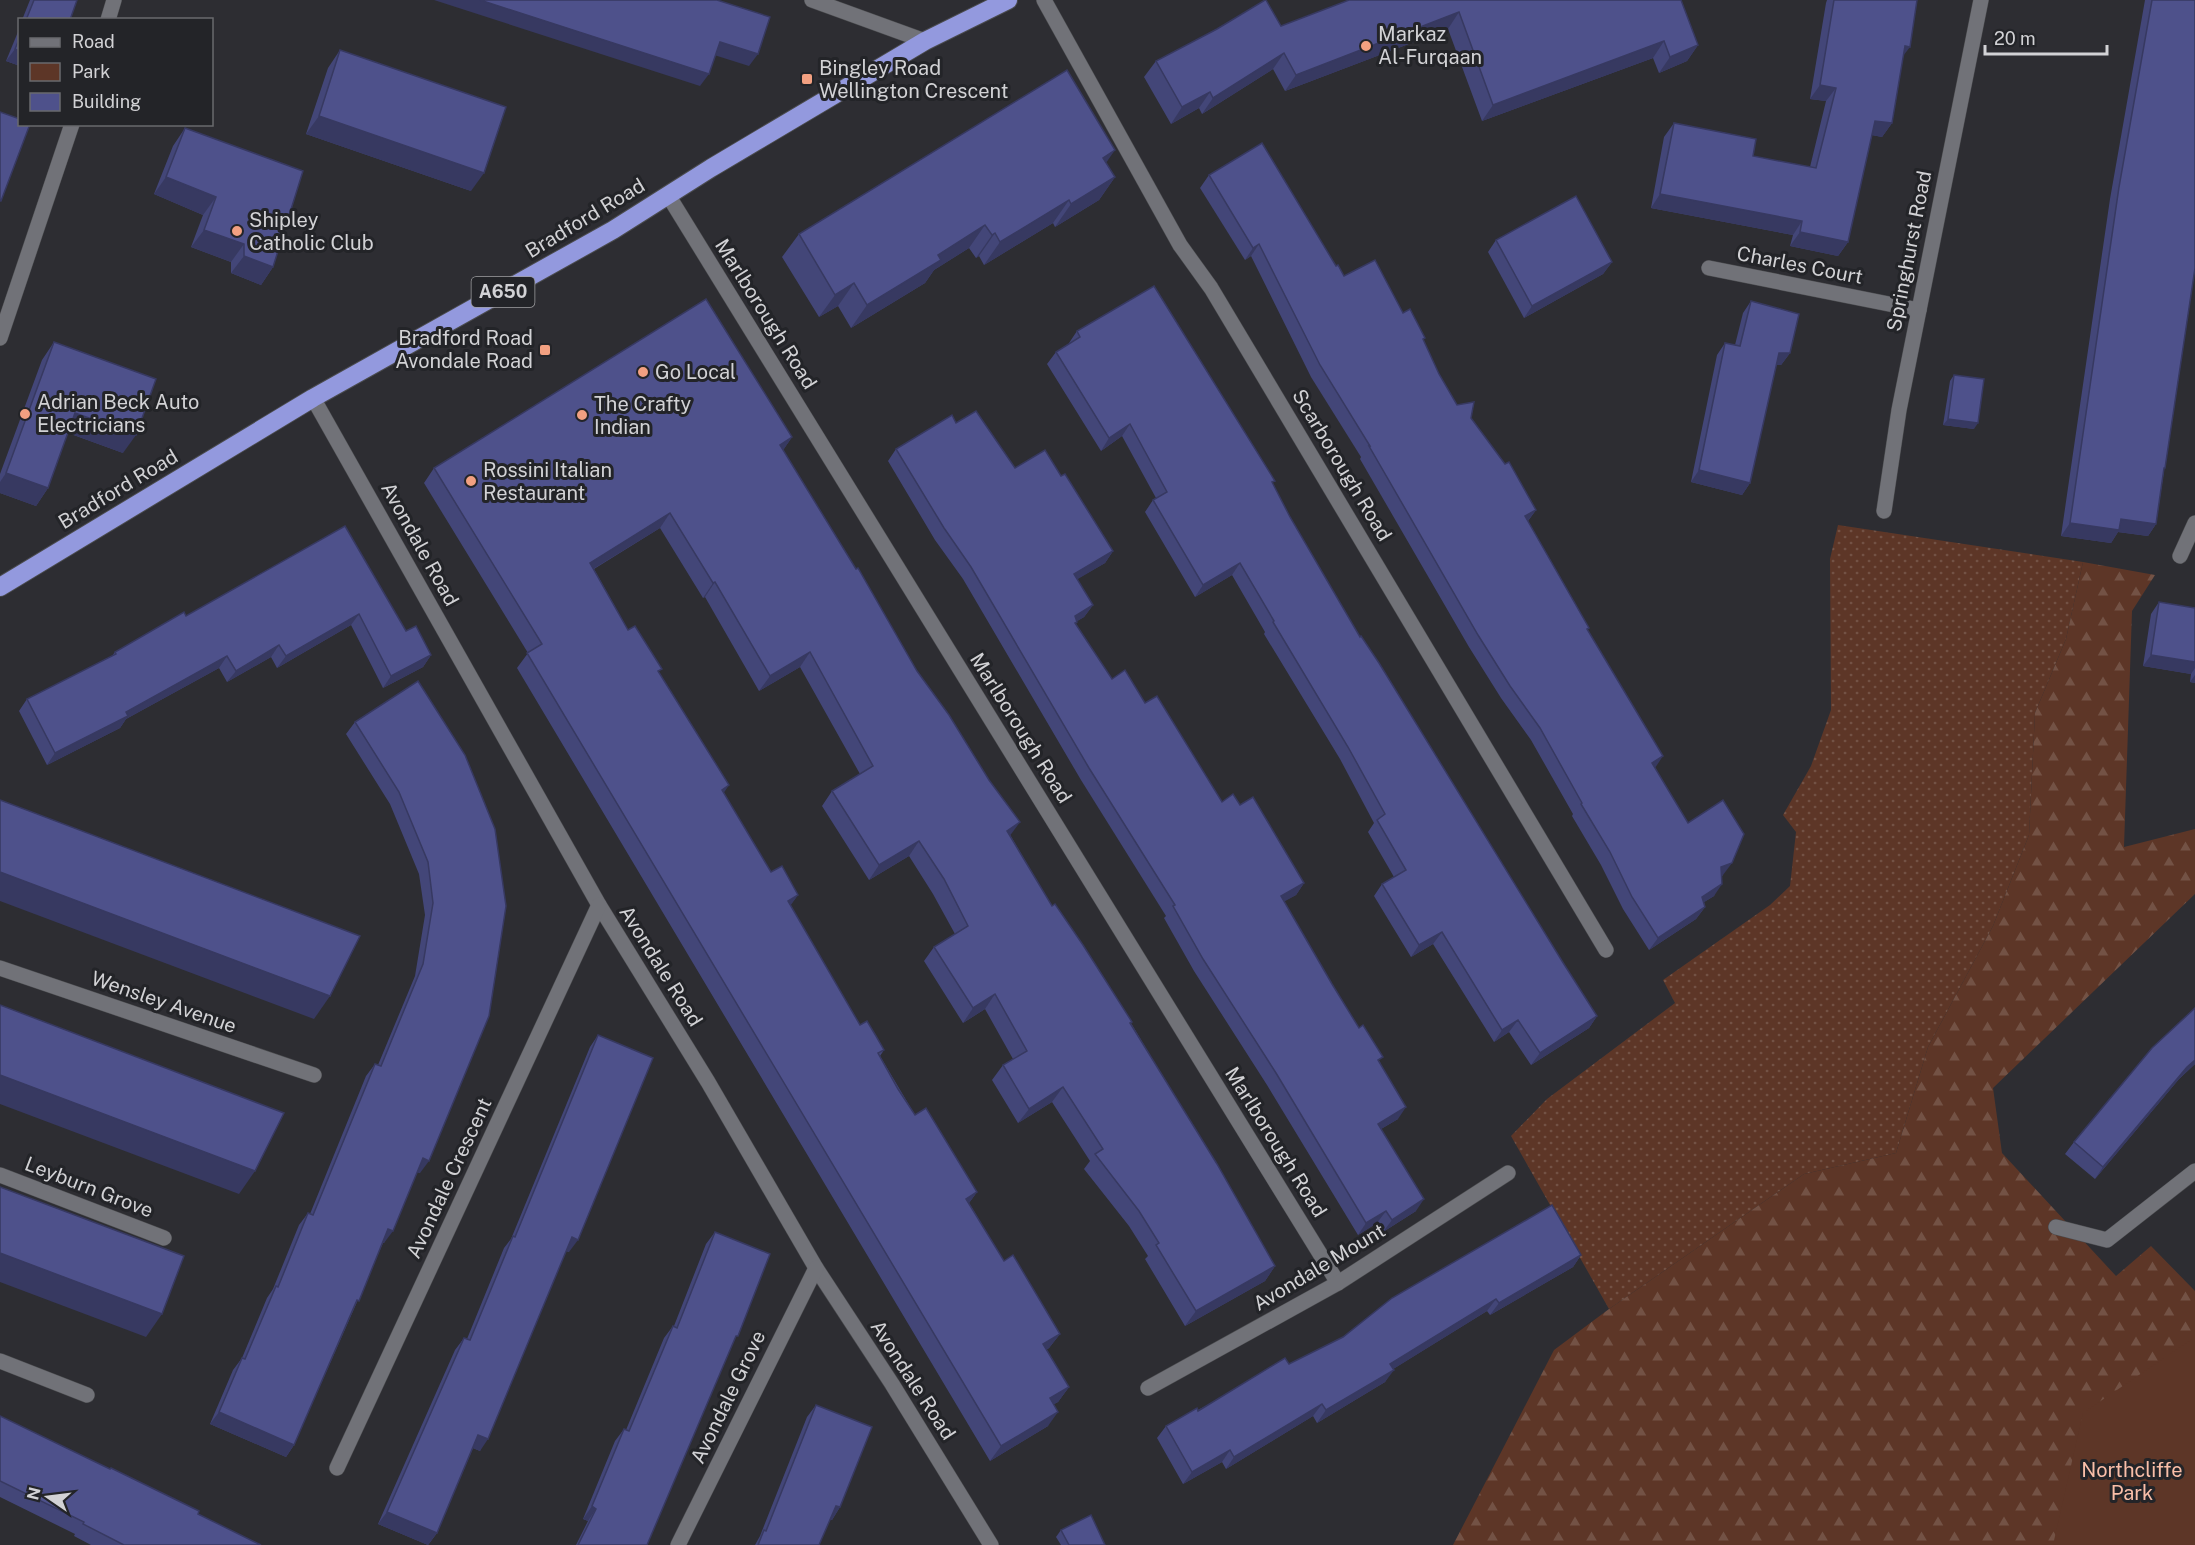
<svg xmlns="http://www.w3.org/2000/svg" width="2195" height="1545" font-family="'Public Sans',sans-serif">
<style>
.grass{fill:url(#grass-dots)}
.forest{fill:url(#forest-firs)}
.park{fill:#5d3627}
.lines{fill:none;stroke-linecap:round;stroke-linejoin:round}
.minor-casing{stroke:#4a4b4e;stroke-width:16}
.highway-casing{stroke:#4a4b4e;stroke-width:20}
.minor{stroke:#717278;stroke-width:15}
.highway{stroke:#9399de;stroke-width:18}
.wall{fill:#434678}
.shaded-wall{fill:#373961}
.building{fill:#4e518b;stroke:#373961;stroke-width:1.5}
.poi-dot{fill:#f2a081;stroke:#232428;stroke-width:2}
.labels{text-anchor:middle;stroke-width:6;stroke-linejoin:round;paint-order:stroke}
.shield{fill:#232428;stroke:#9e9ea1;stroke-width:1.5}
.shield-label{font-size:18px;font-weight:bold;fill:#d2d2d5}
.poi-label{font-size:20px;fill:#d2d2d5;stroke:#232428;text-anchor:start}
.street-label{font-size:20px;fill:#d2d2d5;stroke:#232428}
.park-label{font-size:20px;fill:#f9bea8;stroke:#232428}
</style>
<defs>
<pattern id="grass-dots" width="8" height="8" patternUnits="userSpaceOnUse" patternTransform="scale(1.5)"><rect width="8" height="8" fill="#5d3627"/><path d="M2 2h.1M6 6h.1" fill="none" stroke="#735245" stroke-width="1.8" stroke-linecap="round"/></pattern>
<pattern id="forest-firs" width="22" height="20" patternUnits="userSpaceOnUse" patternTransform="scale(1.5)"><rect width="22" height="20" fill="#5d3627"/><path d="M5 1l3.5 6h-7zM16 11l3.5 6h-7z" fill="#735245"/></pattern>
</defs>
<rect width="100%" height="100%" fill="#2d2d32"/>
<!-- grass -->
<path class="grass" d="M1838,525l245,37 -17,77 -31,74 -6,122 -36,91 -65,121 -32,106 -92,21 -195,135 -98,-173 36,-37 128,-96 -12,-23 107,-75 20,-19 6,-54 -13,-17 28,-49 20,-56 -1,-151z"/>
<!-- forest -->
<path class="forest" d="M2083,562l72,13 -23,36 -8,236 71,-18v65l-202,194 9,65 114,123 35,-30 44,45v254h-742l101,-195 55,-41 195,-135 92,-21 32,-106 65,-121 36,-91 6,-122 31,-74z"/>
<!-- park -->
<path class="park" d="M2195,1337v208h-142l30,-132z"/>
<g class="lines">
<defs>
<g id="minor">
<path d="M812,0l113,41"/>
<path d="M1044,0l136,245 31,43 395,662"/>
<path d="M108,20l6,-20"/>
<path d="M668,195l670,1088"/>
<path d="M1709,268l210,42"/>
<path d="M0,338l72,-214"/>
<path d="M313,398l286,507 109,177 108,186 76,116 99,161"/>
<path d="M1884,511l15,-101 82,-410"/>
<path d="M2180,556l15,-33"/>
<path d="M0,968l314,107"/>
<path d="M0,1175l164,63"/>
<path d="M2056,1227l51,13 88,-69"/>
<path d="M0,1361l87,34"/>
<path d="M1148,1388l190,-105 170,-110"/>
<path d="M337,1468l262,-563"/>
<path d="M678,1545l138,-277"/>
</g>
<path id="highway" d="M0,587l313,-189 300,-168 98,-62 214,-127 83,-41"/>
</defs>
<!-- minor casing -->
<use href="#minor" class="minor-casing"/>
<!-- highway casing -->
<use href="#highway" class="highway-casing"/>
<!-- minor -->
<use href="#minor" class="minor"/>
<!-- highway -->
<use href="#highway" class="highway"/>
</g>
<!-- wall -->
<g class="wall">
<path d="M30,0h47l-7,20h-48z"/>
<path d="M1349,0h332l17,45 -11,16 -28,12 -6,-15 -171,63 -34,-92 -163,62 -12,-22 -71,45 -3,-6 -28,16 -27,-47 12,-16 125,-35z"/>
<path d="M1827,0h90l-14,56 -11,67 -10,14 -10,-2 -24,107 -10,14 -48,-10 3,-11 -142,-27 13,-71 10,-14 79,33 57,11 16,-66 -16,-2 16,-96z"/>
<path d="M2145,0h50l-31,471 -8,53 -8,12 -30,-4 -7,11 -50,-7 49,-337z"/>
<path d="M20,27v39l-14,-5z"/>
<path d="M340,50l131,141 -165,-57 22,-66z"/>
<path d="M185,128l88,139 -12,18 -30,-12v-11l-40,-15 12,-32 -49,-21 19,-48z"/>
<path d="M1106,163l9,14 -16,23 -44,27 -2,-4 -69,42 -5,-9 -3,2 -7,-10 -35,22 -9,13 -74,45 -13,-22 -19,11 -37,-60 17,-23z"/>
<path d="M1209,175l127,91 8,10 59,37 20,28 16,33 18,31 14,13 65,92 -8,11 59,109 68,138 33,55 35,52 -1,1 -8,20 -10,6 1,5 -9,12 -47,31 -26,-41 -22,-44 -29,-49 1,-2 -42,-74 -30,-42 -32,-51 -109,-188 1,-2 -50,-80 -60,-121 -6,4 -45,-72z"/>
<path d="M1496,240l116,22 -9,12 -79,44 -36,-66z"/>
<path d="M1751,301l39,52 -9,12h-5l-26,118 -8,12 -51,-13 26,-127 8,-12 10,2 8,-32z"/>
<path d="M1077,331l196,153 17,33 70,120 202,324 35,55 -8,12 -58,37 -22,-33 -15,10 -61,-98 -22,13 -37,-61 8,-12 12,-7 -26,-45 6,-9 -34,-64 -76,-125 1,-2 -33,-57 -37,22 -50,-85 8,-12 3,-2 -34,-62 -21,15 -54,-87 9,-12 13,-8v-1z"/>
<path d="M54,342l69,111 -55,-20 -20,55 -12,18 -36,-13v-19l42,-114z"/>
<path d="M1954,375l20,54 -31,-4 7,-44z"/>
<path d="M956,423l59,45 46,8 52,75 -8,12 -28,16 16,26 -9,12 -7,4 -1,3 36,55 33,24 77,99 18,3 64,78 -8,12 -12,6 48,83 48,78 18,57 -17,10 35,82 -33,21 -6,-9 -19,12 -91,-150 -73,-114 -30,-53 2,-2 -85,-136 -118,-201 -28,-39 -47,-79 8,-12z"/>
<path d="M792,437l-9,13 269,456 80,116 -1,1 144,243 -10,15 -80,45 -40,-67 3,-3 -19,-30 -45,-57 6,-8 -38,-59 -34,21 -26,-43 11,-15 10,-6 -28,-50 -22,14 -39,-62 10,-14 21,-13 -22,-40 -24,-38 -40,24 -47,-74 10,-15 28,-17 -60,-107 -41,24 -54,-94 -2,1 -43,-70 -66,41 34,61 31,42 65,121 47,79 27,23 -8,10 70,120 24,25 -4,6 35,59 62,77 -8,11 35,58 56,73 -11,14 -3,2 23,37 -11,15 -4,2 -6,22 -58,35 -473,-793 11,-15 -104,-170 10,-15z"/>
<path d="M345,526l61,105 25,24 -8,12 -40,21 -32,-63 -74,43 -6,-11 -44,25 -8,-14 -93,51 -6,9 -73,37 -28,-54 8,-12 85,-43 3,-4 71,-36z"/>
<path d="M2159,602l36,6v75l-5,-1 1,-8 -48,-8 8,-52z"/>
<path d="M355,722l110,33 -45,418 -3,-1 -33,71h-1l-89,202 -8,12 -76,-33 23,-54 9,-12 25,-60 6,-9 26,-64 9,-12 2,1 56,-138 9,-12 3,1 37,-89 10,-61 -6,-41 -29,-70 -44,-70z"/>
<path d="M2195,1008v56l-16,15 -84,100 -30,-25 9,-12z"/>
<path d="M598,1035l-29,217 -3,-1 -86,200 -7,-3 -36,85 -9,12 -50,-21 77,-174 9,-12 3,1 37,-91 7,-9 79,-192z"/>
<path d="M715,1232l16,114 -84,199h-71l12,-24 -5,-2 32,-78 9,-12 2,1 38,-92 9,-12h1l32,-82z"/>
<path d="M1581,1255l-8,12 -83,48 -3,-4 -94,58 -8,13 -68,41 -4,-7 -87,53 -4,-7 -39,22 -26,-46 9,-12 123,-62z"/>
<path d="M816,1405l24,102 -8,13 -2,-1 -11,26h-64l5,-9 47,-119z"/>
<path d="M0,1416l198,98 63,31h-170l-17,-9 1,-2 -75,-37z"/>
<path d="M1061,1530l44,15h-44l-5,-8z"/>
</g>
<!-- shaded-wall -->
<g class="shaded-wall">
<path d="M434,0h46l229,74 -9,12z"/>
<path d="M1459,12l-11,17 -163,62 11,-16z"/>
<path d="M1664,41l-11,17 -171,63 11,-16z"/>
<path d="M720,42l38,12 -9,12 -38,-12z"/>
<path d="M1698,45l-11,16 -28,12 11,-16z"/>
<path d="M1905,46l5,1 -10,13z"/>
<path d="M15,49l5,2v15l-14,-5z"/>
<path d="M1284,53l-11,16 -71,45 11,-16z"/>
<path d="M1820,85l16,3 -10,13 -16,-2z"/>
<path d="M1210,92l-11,16 -28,16 11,-17z"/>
<path d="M319,116l165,57 -13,18 -165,-57z"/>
<path d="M1875,121l17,2 -10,14 -16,-3z"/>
<path d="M1115,150l-16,23 4,-15z"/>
<path d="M166,177l50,20 -13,18 -49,-21z"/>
<path d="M1115,177l-16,23 -44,27 16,-23z"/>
<path d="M1660,194l142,27 -9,14 -142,-27z"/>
<path d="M1069,200l-16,23 -69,42 16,-23z"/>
<path d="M985,225l-16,23 -35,22 -9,13 -74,45 16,-23 71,-50z"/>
<path d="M204,230l40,14 -13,18 -40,-15z"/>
<path d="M1800,232l48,10 -10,14 -48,-10z"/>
<path d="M995,233l-16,23 -3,2 16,-23z"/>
<path d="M1259,244l-8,12 -6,4 8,-12z"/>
<path d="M244,256l29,11 -12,18 -30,-12z"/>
<path d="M1612,262l-9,12 -79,44 8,-12z"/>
<path d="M854,283l-16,23 -19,11 16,-22z"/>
<path d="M1779,353h11l-9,12h-11z"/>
<path d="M75,413l61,22 -13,18 -60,-22z"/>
<path d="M1948,419l30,4 -4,6 -31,-4z"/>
<path d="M1130,424l-8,12 -21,15 8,-13z"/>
<path d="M792,437l-10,15 -2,-7z"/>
<path d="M1699,470l51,13 -8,12 -51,-13z"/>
<path d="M6,473l42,15 -12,18 -36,-13v-11z"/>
<path d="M1536,510l-9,12 -2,-6z"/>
<path d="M670,513l-10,15 -80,49 10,-14z"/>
<path d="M2121,519l35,5 -8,12 -30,-4 -7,11 -50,-7 9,-13z"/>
<path d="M1113,551l-8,12 -39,23 8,-12z"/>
<path d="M1240,563l-8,12 -37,22 8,-12z"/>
<path d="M715,582l-10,15 -2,1 10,-15z"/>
<path d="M1093,605l-9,12 -18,11 9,-12z"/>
<path d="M359,614l-8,11 -74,43 9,-12z"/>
<path d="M279,645l-8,12 -44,25 9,-11z"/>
<path d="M810,652l-10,15 -41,24 11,-15z"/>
<path d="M431,655l-8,12 -40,21 8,-12z"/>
<path d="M2151,655l44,7v6l-4,6 -48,-8z"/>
<path d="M227,656l-8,12 -93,51 -6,9 -73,37 8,-12 71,-41z"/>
<path d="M2195,675v8l-5,-1z"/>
<path d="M1663,756l-8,12 -3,-5z"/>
<path d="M729,785l-10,15 3,-10z"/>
<path d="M1020,822l-11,15 -2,-6z"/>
<path d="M919,841l-10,15 -40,24 10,-15z"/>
<path d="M1732,863l-9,12 -11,4 9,-12z"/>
<path d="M0,872l330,124 -16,23 -314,-118z"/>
<path d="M1304,883l-8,12 -23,13 8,-12z"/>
<path d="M1722,884l-8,12 -21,13 9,-12z"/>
<path d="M798,895l-10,14v-8z"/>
<path d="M1705,907l-9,12 -47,31 9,-12z"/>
<path d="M1442,932l-9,12 -22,13 8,-12z"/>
<path d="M995,994l-10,15 -22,14 10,-15z"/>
<path d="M1597,1016l-8,12 -58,37 9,-12z"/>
<path d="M1518,1020l-9,12 -15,10 8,-12z"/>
<path d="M2195,1060v4l-16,15 -84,100 8,-12 84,-100z"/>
<path d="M0,1075l255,96 -16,23 -239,-90z"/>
<path d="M1063,1087l-11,15 -34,21 11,-14z"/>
<path d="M1406,1107l-8,12 -29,17 9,-12z"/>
<path d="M423,1158l6,3 -9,12 -6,-2z"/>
<path d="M977,1192l-11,15v-8z"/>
<path d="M1424,1199l-8,12 -33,21 9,-12z"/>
<path d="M1386,1211l-9,12 -19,12 8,-12z"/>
<path d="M388,1229l5,2 -9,12 -4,-2z"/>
<path d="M572,1237l6,3 -9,12 -6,-3z"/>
<path d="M0,1253l162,61 -16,23 -146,-55z"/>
<path d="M1581,1255l-8,12 -83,48 9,-12z"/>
<path d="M1275,1266l-10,15 -80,45 11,-15z"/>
<path d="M1496,1299l-9,12 -105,65 8,-12z"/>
<path d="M1060,1334l-11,14 -17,11 11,-15z"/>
<path d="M1394,1370l-9,12 -68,41 9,-13z"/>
<path d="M1069,1387l-11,15 -18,10 10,-14z"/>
<path d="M1322,1404l-9,12 -87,53 8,-12z"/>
<path d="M219,1412l75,33 -8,12 -76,-33z"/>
<path d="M1058,1412l-10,14 -58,35 11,-15z"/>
<path d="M478,1435l10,4 -8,12 -10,-4z"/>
<path d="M1230,1450l-8,12 -39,22 9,-12z"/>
<path d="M592,1506l4,3 -8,12 -5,-2z"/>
<path d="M836,1506l4,1 -8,13 -4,-2z"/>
<path d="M387,1512l50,21 -9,12 -50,-21z"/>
</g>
<!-- building -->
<g class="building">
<path d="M34,0h43l-7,20h-44z"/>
<path d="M480,0h237l53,17 -12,37 -38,-12 -11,32z"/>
<path d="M1265,0h1l15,26 68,-26h332l17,45 -28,12 -6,-16 -171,64 -34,-93 -163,63 -12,-22 -71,45 -3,-6 -28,15 -26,-46 61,-32z"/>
<path d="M1834,0h83l-7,47 -5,-1 -13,77 -17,-2 -27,121 -48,-10 2,-11 -142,-27 14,-71 82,16 -3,17 63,12 20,-80 -16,-3z"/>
<path d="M2152,0h43v268l-30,200h-1l-8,56 -35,-5 -2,11 -49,-7 49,-336z"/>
<path d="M20,37v14l-5,-2z"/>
<path d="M340,50l166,57 -22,66 -165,-57z"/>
<path d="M1067,70l48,80 -12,8 12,19 -44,27 -2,-4 -69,42 -5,-9 -3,2 -7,-10 -47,30 3,5 -74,45 -13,-22 -19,12 -36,-61z"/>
<path d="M0,112l20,7v5h10l-29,77h-1z"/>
<path d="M185,128l118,43 -30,96 -29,-11v-12l-40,-14 12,-33 -50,-20z"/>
<path d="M1262,143l74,123 2,-1 6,11 31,-16 28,53 7,-4 15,29 -2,1 16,35 18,31 17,-3 -3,16 34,46 4,-2 27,48 -11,6 64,112 -2,1 76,127 -11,7 36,60 35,-23 21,34 -12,29 -11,4 1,17 -20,13 3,10 -47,31 -26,-41 -22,-45 -29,-48 1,-1 -42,-75 -30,-42 -32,-51 -109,-189h1l-50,-81 -61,-121 -6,4 -44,-73z"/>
<path d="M1576,196l36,66 -80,44 -36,-66z"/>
<path d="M1154,286l121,195 -3,1 18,35 70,120 1,-1 18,27 183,298 35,55 -57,37 -22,-33 -16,10 -60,-98 -23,13 -37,-61 24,-14 -29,-50 8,-6 -37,-67 -75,-125 1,-1 -34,-58 -37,22 -50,-85 14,-8 -37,-68 -21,14 -53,-86 24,-15 -3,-6z"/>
<path d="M706,299l86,138 -12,8 76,124 2,-1 59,103 32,44 40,65 31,42 -13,9 45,75 3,-2 28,41 49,77 -2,1 87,141 58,102 -79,45 -40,-66 3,-2 -20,-32 -44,-57 8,-5 -40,-62 -34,22 -26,-44 24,-14 -32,-57 -22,14 -39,-61 34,-21 -24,-47 -25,-38 -40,24 -47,-74 41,-25 -63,-114 -40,24 -55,-94 -2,1 -43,-70 -80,50 38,67 7,-4 27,43 -4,2 71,114 -7,5 49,82 11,-6 16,29 -10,6 72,124 7,-4 9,15 8,14 -6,3 20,36 17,26 11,-7 51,84 -11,7 38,62 9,-6 47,79 -17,10 26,43 -19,11 8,14 -57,34 -474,-793 15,-9 -108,-176z"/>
<path d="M1751,301l48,13 -9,39h-11l-29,130 -51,-13 26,-127 15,3z"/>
<path d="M54,342l102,37 -20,56 -61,-22 -27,75 -42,-15z"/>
<path d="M1954,375l30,4 -6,44 -30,-4z"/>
<path d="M976,411l39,57 30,-18 16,26 4,-2 48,77 -39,23 19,31 -18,11 2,6 -2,1 37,56 13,-9 20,33 12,-7 65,106 11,-8 7,11 13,-8 51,86 -23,13 51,88 27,44 4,-3 20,32 -5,3 28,47 -28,17 46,75 -32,21 -6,-9 -20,12 -90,-150 -73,-114 -30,-53 2,-1 -86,-137 -118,-201 -27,-39 -48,-79 56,-34 4,8z"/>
<path d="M345,526l61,105 10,-5 15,29 -40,21 -32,-62 -73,42 -7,-11 -43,26 -9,-15 -101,56 2,4 -73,37 -28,-54 89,-45 -1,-2 69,-40 2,4z"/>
<path d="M2159,602l36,6v54l-44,-7z"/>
<path d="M418,681l47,74 30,74 11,77 -17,110 -60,145 -6,-3 -30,73 -5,-2 -29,72 -2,-1 -63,145 -75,-33 23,-54 3,1 31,-73 2,1 30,-74 5,2 62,-151 6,2 42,-102 10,-61 -5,-41 -29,-70 -44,-70z"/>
<path d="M0,800l360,136 -30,60 -330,-124z"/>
<path d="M0,1005l284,108 -29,58 -255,-96z"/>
<path d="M2195,1008v52l-8,7 -84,100 -29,-25 78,-94z"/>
<path d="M598,1035l55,23 -75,182 -6,-3 -84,202 -10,-4 -41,98 -50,-21 77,-174 6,2 43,-104 2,1z"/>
<path d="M0,1187l184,69 -22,58 -162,-61z"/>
<path d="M1552,1205l29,50 -82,48 -3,-4 -106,65 4,6 -68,40 -4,-6 -88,53 -4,-7 -38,22 -26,-46 31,-18 1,3 87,-53 4,6 54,-27 49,-39z"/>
<path d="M715,1232l55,22 -32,82h-2l-89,209h-69l18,-36 -4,-3 32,-77 5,2 44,-105 4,2z"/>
<path d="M816,1405l56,22 -32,80 -4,-1 -17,39h-61l6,-15 2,1z"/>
<path d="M0,1416l110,53 1,-1 88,43 -1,3 63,31h-137l-41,-21 1,-2 -84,-41z"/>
<path d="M1091,1515l14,30h-36l-8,-15z"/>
</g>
<!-- markers -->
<g class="poi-dot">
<circle cx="1366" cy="46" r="6"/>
<rect x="801" y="73" width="12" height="12" rx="3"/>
<circle cx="237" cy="231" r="6"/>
<rect x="539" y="344" width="12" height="12" rx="3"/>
<circle cx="643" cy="372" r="6"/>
<circle cx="25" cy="414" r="6"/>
<circle cx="582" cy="415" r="6"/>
<circle cx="471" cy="481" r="6"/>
</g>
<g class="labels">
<!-- shield labels -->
<rect class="shield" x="471.5" y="277" width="63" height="30" rx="4.5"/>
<g class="shield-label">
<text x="503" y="298">A650</text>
</g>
<!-- poi labels -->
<g class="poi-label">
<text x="1378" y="41">Markaz<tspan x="1378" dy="23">Al-Furqaan</tspan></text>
<text x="819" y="75">Bingley Road<tspan x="819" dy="23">Wellington Crescent</tspan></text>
<text x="249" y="227">Shipley<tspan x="249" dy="23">Catholic Club</tspan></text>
<text x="533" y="345" text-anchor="end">Bradford Road<tspan x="533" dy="23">Avondale Road</tspan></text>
<text x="655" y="379">Go Local</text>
<text x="37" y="409">Adrian Beck Auto<tspan x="37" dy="23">Electricians</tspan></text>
<text x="594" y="411">The Crafty<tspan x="594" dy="23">Indian</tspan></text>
<text x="483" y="477">Rossini Italian<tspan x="483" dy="23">Restaurant</tspan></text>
</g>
<!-- street labels -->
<g class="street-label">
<text transform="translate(585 218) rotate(-31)" y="7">Bradford Road</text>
<text transform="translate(1909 251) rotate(-79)" y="7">Springhurst Road</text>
<text transform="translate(1800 265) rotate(11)" y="7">Charles Court</text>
<text transform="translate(766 314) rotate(58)" y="7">Marlborough Road</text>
<text transform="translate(1342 465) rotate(59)" y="7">Scarborough Road</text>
<text transform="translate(118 489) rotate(-31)" y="7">Bradford Road</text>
<text transform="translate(420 544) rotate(61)" y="7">Avondale Road</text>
<text transform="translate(1021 728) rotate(58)" y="7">Marlborough Road</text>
<text transform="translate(661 966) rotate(58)" y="7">Avondale Road</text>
<text transform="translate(164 1002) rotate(19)" y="7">Wensley Avenue</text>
<text transform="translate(1276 1142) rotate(58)" y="7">Marlborough Road</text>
<text transform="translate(449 1178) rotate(-65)" y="7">Avondale Crescent</text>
<text transform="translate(89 1187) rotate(21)" y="7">Leyburn Grove</text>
<text transform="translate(1319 1267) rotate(-31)" y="7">Avondale Mount</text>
<text transform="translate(913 1380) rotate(57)" y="7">Avondale Road</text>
<text transform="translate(728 1397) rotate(-64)" y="7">Avondale Grove</text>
</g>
<!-- park labels -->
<g class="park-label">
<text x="2132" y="1477">Northcliffe<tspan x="2132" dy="23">Park</tspan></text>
</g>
</g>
<!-- legend -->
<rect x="18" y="18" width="195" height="108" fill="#232428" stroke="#696a6d" stroke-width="1.5"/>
<rect x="30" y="38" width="30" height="9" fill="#717278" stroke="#696a6d" stroke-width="1.5"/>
<text x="72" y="48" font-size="18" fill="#d2d2d5">Road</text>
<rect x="30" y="63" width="30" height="18" fill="#5d3627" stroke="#696a6d" stroke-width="1.5"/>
<text x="72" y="78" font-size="18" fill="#d2d2d5">Park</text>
<rect x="30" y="93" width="30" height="18" fill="#4e518b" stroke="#696a6d" stroke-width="1.5"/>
<text x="72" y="108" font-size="18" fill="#d2d2d5">Building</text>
<!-- north arrow -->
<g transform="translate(48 1497) rotate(284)" stroke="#232428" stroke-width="4.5" paint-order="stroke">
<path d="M0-4.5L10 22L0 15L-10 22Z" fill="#d2d2d5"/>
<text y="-9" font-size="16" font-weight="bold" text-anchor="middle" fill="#d2d2d5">N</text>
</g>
<!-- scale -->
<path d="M1985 45v9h122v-9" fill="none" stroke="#d2d2d5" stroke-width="3"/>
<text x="1994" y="45" font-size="18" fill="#d2d2d5" stroke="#232428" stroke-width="4.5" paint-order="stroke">20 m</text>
</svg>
